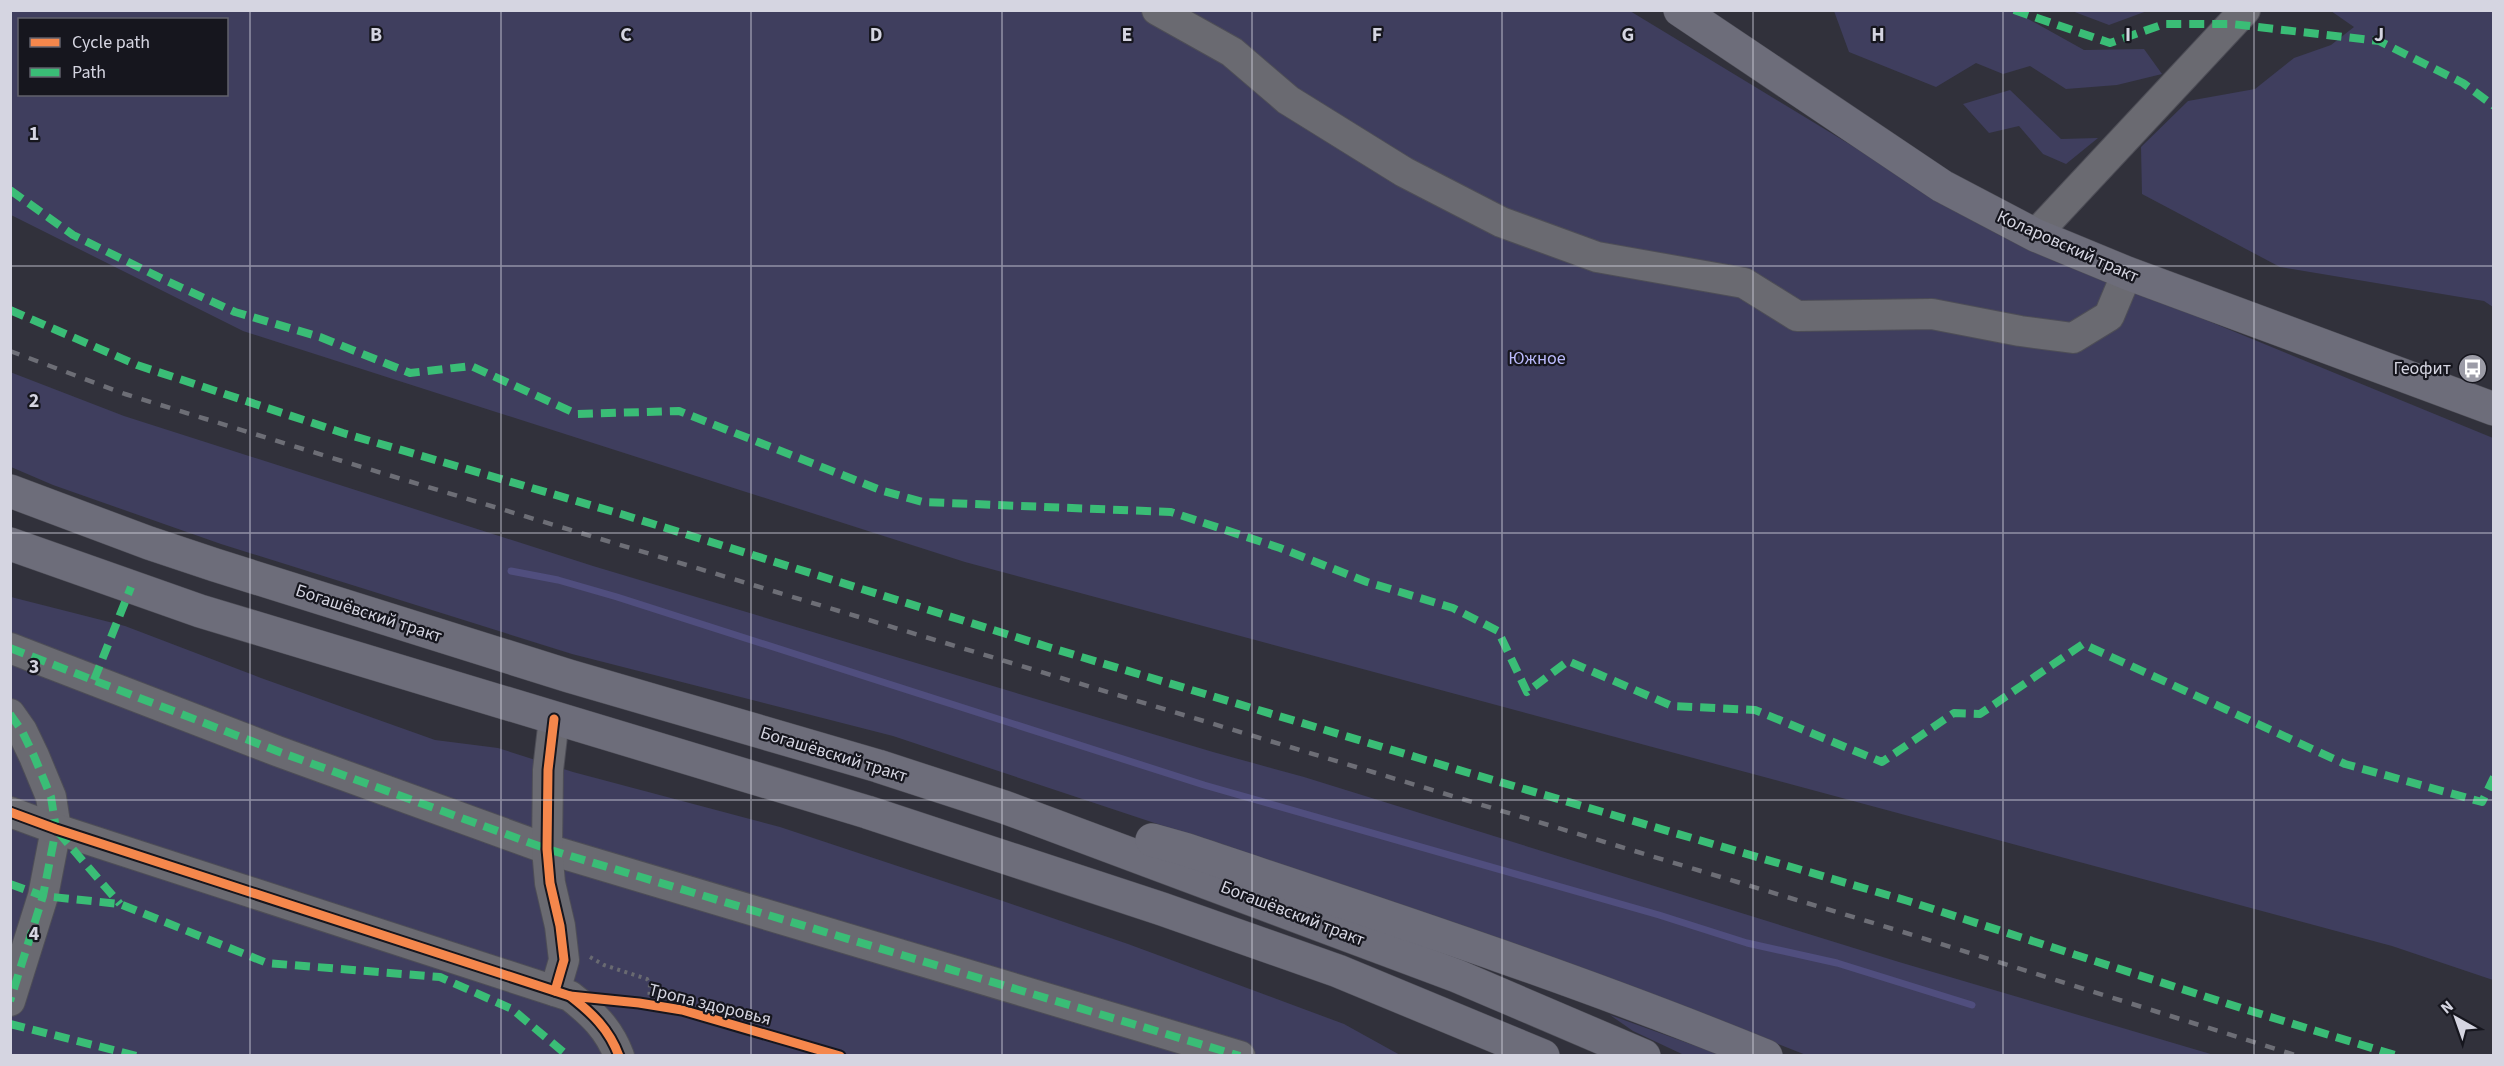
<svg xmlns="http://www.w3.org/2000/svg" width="2504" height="1066" font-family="'Source Sans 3',sans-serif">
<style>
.green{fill:#3f3e5e;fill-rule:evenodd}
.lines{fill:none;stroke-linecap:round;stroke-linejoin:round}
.stream{stroke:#504e7e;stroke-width:7}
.minor-casing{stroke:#4e4e57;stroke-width:32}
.major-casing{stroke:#4e4e57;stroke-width:34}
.path{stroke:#696a71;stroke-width:4;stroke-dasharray:3 4.5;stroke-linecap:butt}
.minor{stroke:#6a6a71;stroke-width:30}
.major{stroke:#6d6d7a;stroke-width:33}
.rail{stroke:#6d6e76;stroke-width:4.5;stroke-dasharray:10 10;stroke-linecap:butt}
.quiet{stroke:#3abd76;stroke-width:8;stroke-dasharray:15 8;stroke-linecap:butt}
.cycleway-casing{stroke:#16161e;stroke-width:13}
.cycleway{stroke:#f5874c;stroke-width:9}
.grid{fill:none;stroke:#d5d5e1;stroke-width:1.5;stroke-opacity:0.55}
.labels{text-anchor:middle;stroke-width:4.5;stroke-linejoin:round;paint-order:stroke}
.street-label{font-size:18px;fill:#d5d5e1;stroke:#16161e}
.park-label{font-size:18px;fill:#bbbafb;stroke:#16161e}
.poi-label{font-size:18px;fill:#d5d5e1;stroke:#16161e;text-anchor:end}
.grid-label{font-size:20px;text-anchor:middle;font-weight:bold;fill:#d5d5e1;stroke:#16161e;stroke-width:4.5;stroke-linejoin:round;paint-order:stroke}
</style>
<rect width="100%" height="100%" fill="#31313b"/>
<!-- green -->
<g class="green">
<path d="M10,11h1620l369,224 494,203v542l-101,-34 -1427,-384 -722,-231 -232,-116zM20,20h206v74h-206z"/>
<path d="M1834,11h180l70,39 60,-1 18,25 -45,11 -51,4 -36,-23 -27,8 -27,-11 -40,24 -87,-35z"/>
<path d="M2072,11l75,-1v1l-38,14z"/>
<path d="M2331,11h162v296l-9,-6 -204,-34 -138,-73 -1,-47 47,-46 67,-12 39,-31 37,-13 23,-18z"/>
<path d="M2010,90l51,49 37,-1 -32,26 -23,-10 -24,-28 -30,7 -26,-29z"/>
<path d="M10,372l114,44 469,150 620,186 91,25 595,185 315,93h-408l-94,-37 -344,-124 -475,-158 -321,-82 -351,-110 -168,-59 -42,-18z"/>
<path d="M11,597l114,29 136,52 174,62 63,8 75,24 207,55 217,72 131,45 216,80 56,31 -1389,1z"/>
<path d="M1610,1015l111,40h-37l-51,-24z"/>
</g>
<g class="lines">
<!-- stream -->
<path class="stream" d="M511,571l47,9 59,17 587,188 455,130 88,28 90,20 135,42"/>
<defs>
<g id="minor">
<path d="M1157,10l75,42 56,48 116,72 97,50 96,35 147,26 53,33 135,-2 88,17 53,7 36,-22 18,-43"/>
<path d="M2035,235l210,-225"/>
<path d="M10,648l267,103 270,98 693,207"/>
<path d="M10,714l12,17 12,25 17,41 5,32 -13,67 -33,105"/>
<path d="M554,719l-6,51 -1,79 3,34 10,43 4,34 -9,31"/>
<path d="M10,812l46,17 514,167c22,17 39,33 49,60"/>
</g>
<g id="major">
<path d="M1680,10l262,176 93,49 92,38 367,136"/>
<path d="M10,491l139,52 66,22 354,111 309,90 126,41 453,169 187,80"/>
<path d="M10,544l190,67 667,201 295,97 176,62 205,85"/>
<path d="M1152,840l32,9c195,65 391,129 582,207"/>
</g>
</defs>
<!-- minor casing -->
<use href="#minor" class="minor-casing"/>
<!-- major casing -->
<use href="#major" class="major-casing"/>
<!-- path -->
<path class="path" d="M590,957l14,8 43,14 3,5 -1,20"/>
<!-- minor -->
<use href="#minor" class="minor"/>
<!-- major -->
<use href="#major" class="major"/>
<!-- rail -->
<path class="rail" d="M10,351l115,43 217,67 1561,471 395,124"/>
<!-- quiet -->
<g class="quiet">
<path d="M2014,10l96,33 54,-19h68l147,17 84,42 31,23"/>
<path d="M10,190l63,45 94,46 68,31 85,25 90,36 61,-7 106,48 102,-3 204,80 40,11 248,10 109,36 87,34 86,26 45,23 29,61 41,-31 104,45 83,4 127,52 72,-49 26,1 103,-70 262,120 137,38 12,-25"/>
<path d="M10,310l127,55 206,68 278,81 427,133 421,126 439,128 333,107 157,48"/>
<path d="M10,648l267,103 270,98 693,207"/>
<path d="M94,680l37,-93"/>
<path d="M10,714l12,17 12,25 17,41 5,32 -13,67 -33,105"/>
<path d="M58,832l62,72"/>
<path d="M10,884l33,12 77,8 147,59 173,14 72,32 56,47"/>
<path d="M10,1024l127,32"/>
</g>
<defs>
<g id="cycleway">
<path d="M554,719l-6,51 -1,79 3,34 10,43 4,34 -9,31"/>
<path d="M10,812l46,17 514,167c22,17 39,33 49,60"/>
<path d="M570,996l69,7 43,7 158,46"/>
</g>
</defs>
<!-- cycleway casing -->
<use href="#cycleway" class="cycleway-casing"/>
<!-- cycleway -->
<use href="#cycleway" class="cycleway"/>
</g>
<!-- grid -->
<path class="grid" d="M250,10v1046M501,10v1046M751,10v1046M1002,10v1046M1252,10v1046M1502,10v1046M1753,10v1046M2003,10v1046M2254,10v1046M10,266h2484M10,533h2484M10,800h2484"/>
<!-- icons -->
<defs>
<symbol id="bus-disc" viewBox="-11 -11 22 22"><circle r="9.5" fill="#9c9ca7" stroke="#16161e"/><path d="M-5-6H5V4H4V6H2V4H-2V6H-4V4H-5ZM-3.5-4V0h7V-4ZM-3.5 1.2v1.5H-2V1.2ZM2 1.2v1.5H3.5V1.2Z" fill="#fff"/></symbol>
</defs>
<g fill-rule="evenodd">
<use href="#bus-disc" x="2456" y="352" width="33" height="33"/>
</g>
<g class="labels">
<!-- street labels -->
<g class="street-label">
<text transform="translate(2068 246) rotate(24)" y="6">Коларовский тракт</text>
<text transform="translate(369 613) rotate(18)" y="6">Богашёвский тракт</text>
<text transform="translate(834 754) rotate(17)" y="6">Богашёвский тракт</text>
<text transform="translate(1293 913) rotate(21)" y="6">Богашёвский тракт</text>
<text transform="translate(710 1004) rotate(14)" y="6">Тропа здоровья</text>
</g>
<!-- park labels -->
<g class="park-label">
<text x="1537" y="364">Южное</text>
</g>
<!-- poi labels -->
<g class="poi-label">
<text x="2451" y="374">Геофит</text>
</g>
</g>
<g class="grid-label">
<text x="376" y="41">B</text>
<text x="626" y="41">C</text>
<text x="876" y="41">D</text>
<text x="1127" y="41">E</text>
<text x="1377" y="41">F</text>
<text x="1628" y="41">G</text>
<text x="1878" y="41">H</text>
<text x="2128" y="41">I</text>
<text x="2379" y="41">J</text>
<text x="34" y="140">1</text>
<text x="34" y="407">2</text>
<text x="34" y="673">3</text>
<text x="34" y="940">4</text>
</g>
<!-- border -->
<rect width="2504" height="1066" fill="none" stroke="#d5d5e1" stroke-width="24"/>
<!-- legend -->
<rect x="18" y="18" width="210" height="78" fill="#16161e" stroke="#62626c" stroke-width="1.5"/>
<rect x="30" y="38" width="30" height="9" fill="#f5874c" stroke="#62626c" stroke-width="1.5"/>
<text x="72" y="48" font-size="18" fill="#d5d5e1">Cycle path</text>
<rect x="30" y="68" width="30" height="9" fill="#3abd76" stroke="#62626c" stroke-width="1.5"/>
<text x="72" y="78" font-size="18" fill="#d5d5e1">Path</text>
<!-- north arrow -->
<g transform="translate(2456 1018) rotate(320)" stroke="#16161e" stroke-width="4.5" paint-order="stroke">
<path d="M0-4.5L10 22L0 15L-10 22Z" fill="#d5d5e1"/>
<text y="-9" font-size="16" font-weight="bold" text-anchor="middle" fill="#d5d5e1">N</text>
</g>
</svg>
